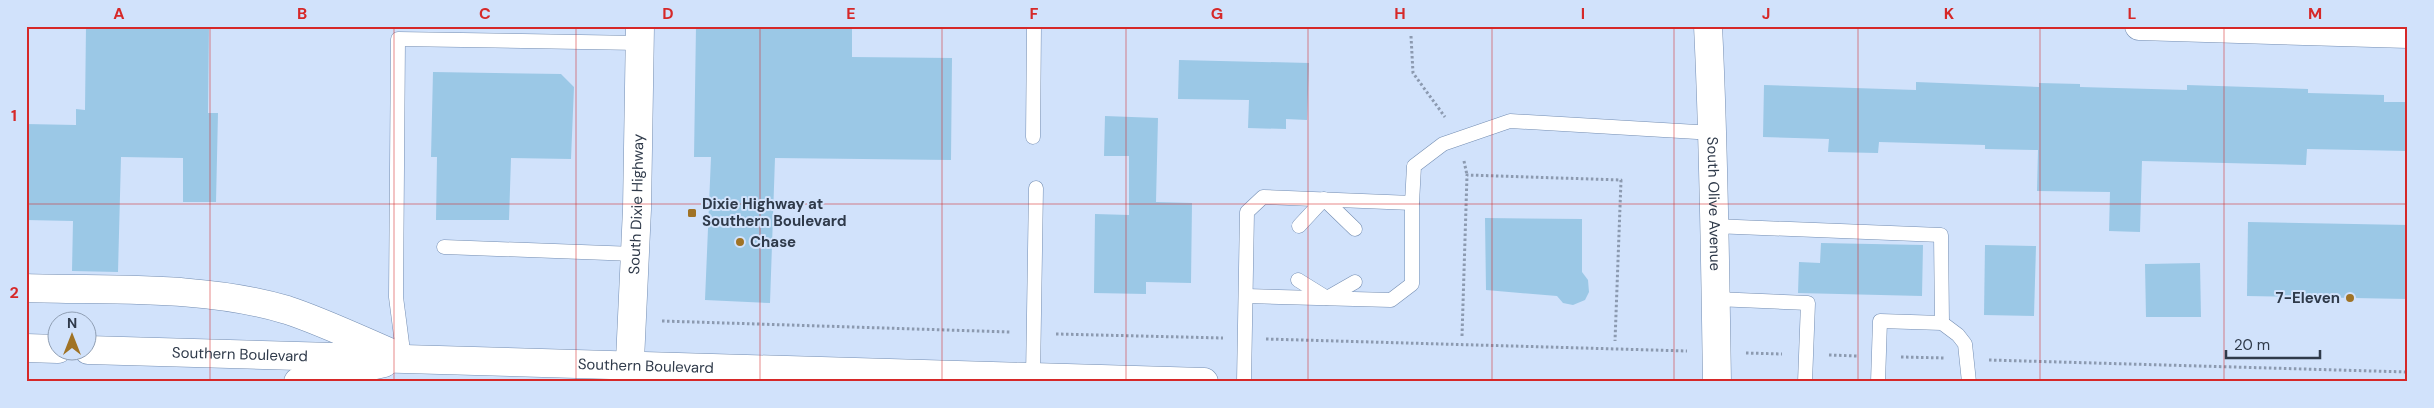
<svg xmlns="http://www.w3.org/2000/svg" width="2434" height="408" font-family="'DM Sans',sans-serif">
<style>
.building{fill:#9bc8e6}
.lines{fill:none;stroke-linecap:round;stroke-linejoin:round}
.lane-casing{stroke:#738db2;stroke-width:15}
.street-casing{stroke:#738db2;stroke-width:29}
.secondary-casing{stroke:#738db2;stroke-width:29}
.primary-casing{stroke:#738db2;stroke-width:29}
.path{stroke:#8c9ab0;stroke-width:3;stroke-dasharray:2.5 2.5;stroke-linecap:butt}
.lane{stroke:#fff;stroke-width:14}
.street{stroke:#fff;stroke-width:28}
.secondary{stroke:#fff;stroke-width:28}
.primary{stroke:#fff;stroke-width:28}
.grid{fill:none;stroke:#d62828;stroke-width:1;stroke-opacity:0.55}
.poi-dot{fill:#a07325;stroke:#d1e2fb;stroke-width:2}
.labels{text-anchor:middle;stroke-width:4;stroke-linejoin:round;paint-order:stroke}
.street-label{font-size:15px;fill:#2f3a4a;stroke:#d1e2fb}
.poi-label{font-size:15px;font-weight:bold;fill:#2f3a4a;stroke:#d1e2fb;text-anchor:start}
.neatline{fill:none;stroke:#d62828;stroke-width:2}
.grid-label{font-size:16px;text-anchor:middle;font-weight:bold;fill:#d62828}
</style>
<rect width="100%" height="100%" fill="#d1e2fb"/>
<!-- building -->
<g class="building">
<path d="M86,26h123l-1,87h10l-2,89h-33v-44l-62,-1 -3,115 -46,-1 1,-50 -47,-1v-96l50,1v-16l9,1z"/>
<path d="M696,26h156v31l100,1 -1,102 -176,-2 -5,145 -65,-3 6,-143h-17z"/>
<path d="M1179,60l130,3 -2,57 -21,-1v10l-38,-1 1,-28 -71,-1z"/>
<path d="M433,72l128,2 13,13 -3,72 -60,-1 -2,62h-73l1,-63h-6z"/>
<path d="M1916,82l123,5v-4l41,1v3l107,3v-5l121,4v4l76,2v7h24v49l-101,-2 -1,16 -164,-4 -2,71 -31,-1 1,-39 -73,-1 1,-41 -53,-1v-4l-106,-3 -1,11 -50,-1 1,-13 -66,-2 1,-52 152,5z"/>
<path d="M1105,116l53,2 -2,84 36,1 -1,80 -45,-1v12l-52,-1 1,-79 34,1v-59h-25z"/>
<path d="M1485,218l97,1v53l6,8 1,12 -4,8 -12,5 -10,-2 -6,-7 -71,-6z"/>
<path d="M2248,222l160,3v74l-161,-3z"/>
<path d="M1821,243l102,2 -1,51 -124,-3 1,-31 21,1z"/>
<path d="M1985,245l51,1 -2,70 -50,-1z"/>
<path d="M2200,263l1,54h-55l-1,-53z"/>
</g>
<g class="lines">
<defs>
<g id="lane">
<path d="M1033,137l1,-111"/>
<path d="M1299,226l25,-27 31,30"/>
<path d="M1713,226l228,9 1,88"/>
<path d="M444,247l191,7"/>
<path d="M1298,280l29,18 28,-16"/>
<path d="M1247,296l144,4 21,-16v-81"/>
<path d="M1715,299l93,4 -3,79"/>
<path d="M404,359l-8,-62 2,-258 241,4"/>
<path d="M1033,377l3,-189"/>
<path d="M1244,382l3,-170 16,-15 149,6 2,-37 29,-22 67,-23 204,12"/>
<path d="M1878,382l2,-61 62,2 16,12 7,9 4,38"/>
</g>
<g id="street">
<path d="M2139,26l269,8"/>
<path d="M26,288c86,3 177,-3 261,22 37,12 80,33 116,48"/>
<path d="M298,382l86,-19"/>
</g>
<g id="secondary">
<path id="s1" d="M1708,26c6,119 7,237 9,356"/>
</g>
<g id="primary">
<path d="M26,348l32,1"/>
<path id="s2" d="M88,350l1116,32"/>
<path id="s3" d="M629,382l8,-173 3,-183"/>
</g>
</defs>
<!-- lane casing -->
<use href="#lane" class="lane-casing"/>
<!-- street casing -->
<use href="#street" class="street-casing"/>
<!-- secondary casing -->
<use href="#secondary" class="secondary-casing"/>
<!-- primary casing -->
<use href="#primary" class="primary-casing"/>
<!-- path -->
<g class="path">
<path d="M1411,36l2,37 32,44"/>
<path d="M1464,161l3,14"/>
<path d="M662,321l348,11"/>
<path d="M1056,334l167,4"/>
<path d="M1462,336l5,-161 154,5 -6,161"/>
<path d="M1266,339l421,12"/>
<path d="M1746,353l36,1"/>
<path d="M1829,355l28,1"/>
<path d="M1901,357l44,1"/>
<path d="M1989,360l419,12"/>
</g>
<!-- lane -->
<use href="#lane" class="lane"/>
<!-- street -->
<use href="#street" class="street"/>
<!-- secondary -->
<use href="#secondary" class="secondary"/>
<!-- primary -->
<use href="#primary" class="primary"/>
</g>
<!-- grid -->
<path class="grid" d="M210,26v356M394,26v356M576,26v356M760,26v356M942,26v356M1126,26v356M1308,26v356M1492,26v356M1674,26v356M1858,26v356M2040,26v356M2224,26v356M26,204h2382"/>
<!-- markers -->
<g class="poi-dot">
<rect x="687" y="208" width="10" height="10" rx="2.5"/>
<circle cx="740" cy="242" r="5"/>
<circle cx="2350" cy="298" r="5"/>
</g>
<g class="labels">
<!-- street labels -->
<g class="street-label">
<text dy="5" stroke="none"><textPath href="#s3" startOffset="178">South Dixie Highway</textPath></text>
<text dy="5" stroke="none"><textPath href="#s1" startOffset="178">South Olive Avenue</textPath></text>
<text dy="5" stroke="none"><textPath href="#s2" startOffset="152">Southern Boulevard</textPath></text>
<text dy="5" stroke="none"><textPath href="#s2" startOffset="558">Southern Boulevard</textPath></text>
</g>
<!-- poi labels -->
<g class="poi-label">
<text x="702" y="209">Dixie Highway at<tspan x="702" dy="17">Southern Boulevard</tspan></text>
<text x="750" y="247">Chase</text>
<text x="2340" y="303" text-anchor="end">7-Eleven</text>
</g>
</g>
<!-- border -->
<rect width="2434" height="408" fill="none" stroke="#d1e2fb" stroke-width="55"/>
<!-- north arrow -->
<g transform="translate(72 336)"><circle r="24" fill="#d1e2fb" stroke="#909fb4"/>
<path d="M0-4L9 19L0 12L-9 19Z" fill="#a07325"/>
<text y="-8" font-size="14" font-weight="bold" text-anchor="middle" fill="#2f3a4a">N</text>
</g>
<!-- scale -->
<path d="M2226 350v8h94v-8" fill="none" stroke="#2f3a4a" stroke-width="2.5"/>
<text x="2234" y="350" font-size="15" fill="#2f3a4a" stroke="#d1e2fb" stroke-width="4" paint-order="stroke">20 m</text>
<rect x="28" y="28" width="2378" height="352" class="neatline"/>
<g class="grid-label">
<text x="119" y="19">A</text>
<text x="302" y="19">B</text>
<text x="485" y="19">C</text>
<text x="668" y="19">D</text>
<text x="851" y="19">E</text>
<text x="1034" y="19">F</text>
<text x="1217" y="19">G</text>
<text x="1400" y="19">H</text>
<text x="1583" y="19">I</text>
<text x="1766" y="19">J</text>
<text x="1949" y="19">K</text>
<text x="2132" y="19">L</text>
<text x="2315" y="19">M</text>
<text x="14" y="121">1</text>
<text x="14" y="298">2</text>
</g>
</svg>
